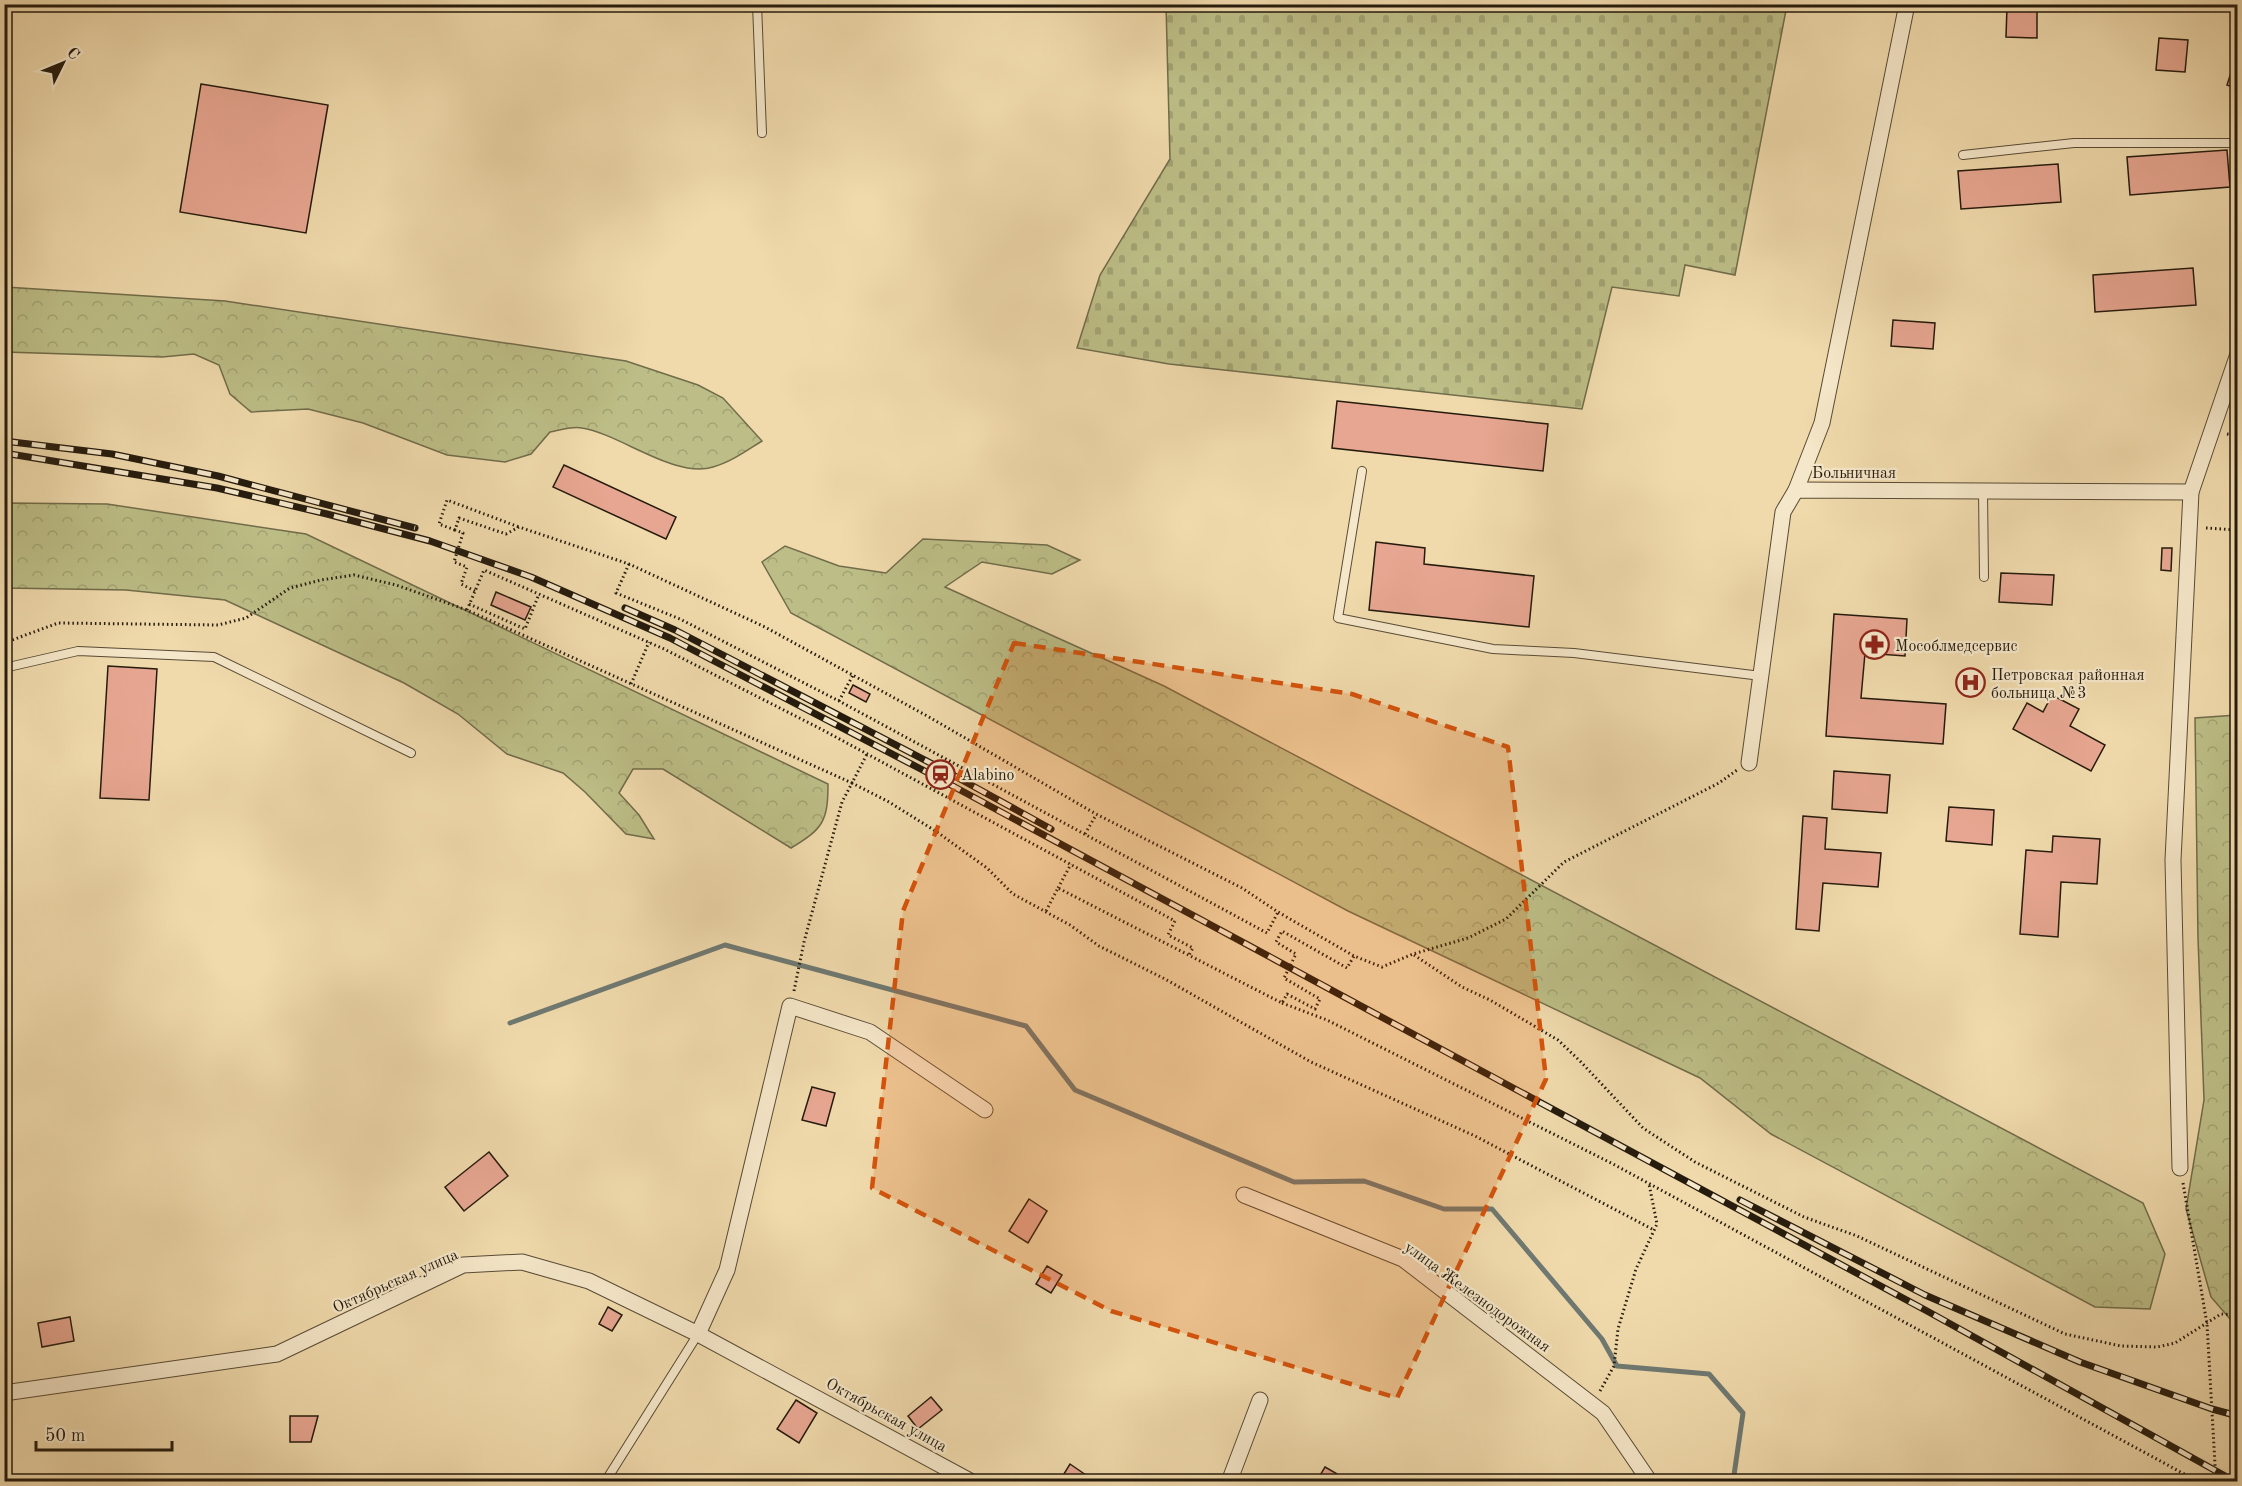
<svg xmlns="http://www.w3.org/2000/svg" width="2242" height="1486" font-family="'Old Standard TT',serif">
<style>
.forest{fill:url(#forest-crowns);stroke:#716c4a;stroke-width:1.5}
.cemetery{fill:url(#cemetery-stones);stroke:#716c4a;stroke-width:1.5}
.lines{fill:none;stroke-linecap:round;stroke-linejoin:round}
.stream{stroke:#6f7972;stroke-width:5}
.building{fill:#e7a691;stroke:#251b0d;stroke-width:1.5}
.lane-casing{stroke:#584b35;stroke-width:10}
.street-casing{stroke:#584b35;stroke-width:17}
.path{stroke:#251b0d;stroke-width:3;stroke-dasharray:1.5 3;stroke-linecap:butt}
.lane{stroke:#f5e7c9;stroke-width:8}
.street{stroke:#f5e7c9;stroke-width:15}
.rail-casing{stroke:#251b0d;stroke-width:7}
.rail{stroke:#f5e7c9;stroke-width:4.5;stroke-dasharray:14;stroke-linecap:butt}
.marked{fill:#d4530c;fill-opacity:0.2;stroke:#d4530c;stroke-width:4.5;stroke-dasharray:12 8;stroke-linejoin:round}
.labels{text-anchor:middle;stroke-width:4.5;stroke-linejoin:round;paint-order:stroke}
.street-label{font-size:16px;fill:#251b0d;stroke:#f5e7c9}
.poi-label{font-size:16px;fill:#251b0d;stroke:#f5e7c9;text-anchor:start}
</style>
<defs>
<pattern id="forest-crowns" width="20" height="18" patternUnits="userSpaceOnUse" patternTransform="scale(1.5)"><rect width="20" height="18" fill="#bdbe87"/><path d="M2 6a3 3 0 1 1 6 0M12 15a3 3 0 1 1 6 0" fill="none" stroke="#a2a373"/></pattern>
<pattern id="cemetery-stones" width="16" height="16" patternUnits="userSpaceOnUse" patternTransform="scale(1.5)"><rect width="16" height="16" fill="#bdbe87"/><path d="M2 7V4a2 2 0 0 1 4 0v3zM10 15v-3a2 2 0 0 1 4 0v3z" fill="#a2a373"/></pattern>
</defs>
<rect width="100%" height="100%" fill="#f0daac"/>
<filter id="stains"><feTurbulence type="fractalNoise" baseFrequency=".00333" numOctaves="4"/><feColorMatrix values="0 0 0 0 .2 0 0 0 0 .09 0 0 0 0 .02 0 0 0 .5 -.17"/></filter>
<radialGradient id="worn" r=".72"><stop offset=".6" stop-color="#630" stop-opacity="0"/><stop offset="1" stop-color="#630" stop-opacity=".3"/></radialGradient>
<!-- forest -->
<g class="forest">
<path d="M5,287l220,14 401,60 72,24 25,13 39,43c-16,10 -31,21 -49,26 -38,12 -93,-33 -131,-39 -10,-2 -22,2 -32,4l-19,22 -26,8 -58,-7 -84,-32 -55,-14 -57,3 -21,-18 -11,-29 -25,-11 -32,3 -157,-5z"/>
<path d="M5,503l102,1 199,30 522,250c0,37 -5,45 -37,64l-128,-79h-30l-14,24 20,22 15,24 -28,-5 -41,-42 -22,-19 -56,-19 -49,-40 -54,-31 -179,-83 -99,-10 -121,-2z"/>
<path d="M923,539l124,6 33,15 -28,14 -70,-12 -37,25 219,99 979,517 22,51 -15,55 -55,-2 -324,-173 -71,-56 -352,-167 -557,-298 -29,-51 23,-16 54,20 47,7z"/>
<path d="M2237,715h1l-1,612 -26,-30 -25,-88 18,-109 -6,-162 -3,-220z"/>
</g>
<!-- cemetery -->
<path class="cemetery" d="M1166,5h621l-52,270 -50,-10 -6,31 -67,-9 -30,122 -413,-45 -92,-16 23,-73 70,-116z"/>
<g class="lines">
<!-- stream -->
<path class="stream" d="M510,1023l215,-78 301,81 49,64 219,92 70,-1 80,28h48l110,130 15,27 92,8 34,39 -10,69"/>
</g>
<!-- building -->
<g class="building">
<path d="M2007,7h30v31l-31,-1z"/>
<path d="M2159,38l29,2 -3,32 -29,-2z"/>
<path d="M2237,54h1v35l-11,-4z"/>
<path d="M201,84l127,21 -22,128 -126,-21z"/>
<path d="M2227,150l3,37 -100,8 -3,-38z"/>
<path d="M2058,164l3,38 -100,7 -3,-38z"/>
<path d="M2193,268l3,37 -101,7 -2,-37z"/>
<path d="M1893,320l42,3 -2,26 -42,-3z"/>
<path d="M1337,401l211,23 -5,47 -211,-23z"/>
<path d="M564,465l112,52 -10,22 -113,-52z"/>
<path d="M1376,542l49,6 -1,16 110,12 -5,51 -160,-17z"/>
<path d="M2162,548h10l-1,23 -10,-1z"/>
<path d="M2001,573l53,2 -2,30 -53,-3z"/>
<path d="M496,592l35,15 -6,13 -34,-15z"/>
<path d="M2235,593h3v78l-5,-1z"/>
<path d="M1834,614l73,5 -2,37 -40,-3 -4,45 85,6 -3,40 -117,-8z"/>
<path d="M108,666l49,3 -8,131 -49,-2z"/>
<path d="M853,685l17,9 -4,8 -17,-9z"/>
<path d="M2052,695l27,14 -9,17 35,19 -14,26 -78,-42 14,-26 16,9z"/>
<path d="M1834,771l56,4 -3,38 -55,-4z"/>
<path d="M1949,807l45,3 -2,35 -46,-4z"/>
<path d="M1803,816l24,2 -2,31 56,4 -3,34 -55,-4 -4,48 -23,-2z"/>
<path d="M2053,836l47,3 -3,45 -36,-2 -3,55 -38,-3 6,-84 26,2z"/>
<path d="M812,1087l23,6 -9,33 -24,-6z"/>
<path d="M489,1152l19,24 -44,35 -19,-24z"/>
<path d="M1029,1199l18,12 -19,32 -19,-12z"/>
<path d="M1047,1266l15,9 -11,18 -15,-9z"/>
<path d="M608,1307l14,8 -10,16 -13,-7z"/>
<path d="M70,1317l4,24 -32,6 -4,-24z"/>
<path d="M931,1397l11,13 -24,19 -10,-13z"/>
<path d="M796,1400l21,13 -18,30 -22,-14z"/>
<path d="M290,1416h28l-7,26h-21z"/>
<path d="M1070,1464l26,18h-37z"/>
<path d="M1325,1467l21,12 -1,3h-29z"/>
</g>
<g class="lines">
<defs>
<g id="lane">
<path d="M757,4l5,129"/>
<path d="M1963,155l111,-12h164"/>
<path d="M1362,471l-24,147 155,31 81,4 187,23"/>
<path d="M1983,491l1,86"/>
<path d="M4,668l74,-17 136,6 197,96"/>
<path d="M605,1482l93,-148"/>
</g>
<g id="street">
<path d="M1796,490l26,-67 85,-419"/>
<path d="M1749,763l34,-251 13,-22 395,2"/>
<path d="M2180,1168l-7,-308 18,-368 47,-138"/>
<path d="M1244,1195l159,64 200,154 47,69"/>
<path d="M698,1334l29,-64 63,-264 80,26 115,78"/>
<path d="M4,1393l273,-39 186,-89 59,-3 67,19 109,53 274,148"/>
<path d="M1229,1482l31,-82"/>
</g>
</defs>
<!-- lane casing -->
<use href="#lane" class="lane-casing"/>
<!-- street casing -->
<use href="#street" class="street-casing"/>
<!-- path -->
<g class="path">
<path d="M2227,434l11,2"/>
<path d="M2206,528l32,2"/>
<path d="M455,530l-16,-6 8,-24 72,27"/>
<path d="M629,564l-13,29 64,26 159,82 428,232 11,-21"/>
<path d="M475,591l-14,-7 6,-17 -13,-5 9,-29 -8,-3 4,-12 47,16 13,-7 110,37 136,63 164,90 167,97 146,74 36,24 76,44"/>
<path d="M469,604l56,25 14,-35"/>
<path d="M467,610l17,-40 180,79 157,80 354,192 -7,14 25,13 -4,7"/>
<path d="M4,643l54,-20 160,2 28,-7 44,-30 31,-8 33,-5 42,10 71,25 385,173 15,-29"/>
<path d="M631,684l18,-42"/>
<path d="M839,701l14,-26"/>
<path d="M1085,834l11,-19"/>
<path d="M1058,888l13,-24"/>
<path d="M1046,911l12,-23 224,115 5,-9 28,15 5,-10 -36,-21 12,-24 -20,-12 6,-11 65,37 7,-12 28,11 31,-13 55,-16 38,-19 58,-57 155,-79 18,-13"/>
<path d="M1414,955l48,32 28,13 68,40 22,21 63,67 52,34 109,55 53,19 208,98 56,12 36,1 18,-4 46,-29 17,1"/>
<path d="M794,991l10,-49 38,-140 10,-19 37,19 48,30 50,36 26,26 57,31 29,21 66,33 146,83 164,74 179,94"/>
<path d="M1282,1003l45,17 286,144 586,318"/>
<path d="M2183,1183l24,141 9,158"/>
<path d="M1600,1391l14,-25 4,-37 18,-60 21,-45 -8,-40"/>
</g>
<!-- lane -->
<use href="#lane" class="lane"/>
<!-- street -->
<use href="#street" class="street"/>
<defs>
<g id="rail">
<path d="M4,441l108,13 106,22 197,52"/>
<path d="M4,453l213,35 110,26 103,27 101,36 139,61 268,140 989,533 309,171"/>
<path d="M625,608l50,22 267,139 109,60"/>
<path d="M1740,1200l185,95 155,67 132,47 26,7"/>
</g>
</defs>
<!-- rail casing -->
<use href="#rail" class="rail-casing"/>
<!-- rail -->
<use href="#rail" class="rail"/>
</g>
<!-- marked area -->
<path class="marked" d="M1014,643l338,51 156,53 38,332 -149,319 -286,-87 -239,-123 31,-277z"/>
<!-- icons -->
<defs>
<symbol id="pharmacy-ring" viewBox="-11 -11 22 22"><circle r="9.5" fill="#f5e7c9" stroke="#8f2418" stroke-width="1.5"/><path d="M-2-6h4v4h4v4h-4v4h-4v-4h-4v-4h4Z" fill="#8f2418"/></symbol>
<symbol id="hospital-ring" viewBox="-11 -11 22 22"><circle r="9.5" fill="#f5e7c9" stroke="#8f2418" stroke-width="1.5"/><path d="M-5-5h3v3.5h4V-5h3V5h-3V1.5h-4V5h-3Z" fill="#8f2418"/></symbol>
<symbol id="station-ring" viewBox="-11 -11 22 22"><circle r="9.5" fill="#f5e7c9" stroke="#8f2418" stroke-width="1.5"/><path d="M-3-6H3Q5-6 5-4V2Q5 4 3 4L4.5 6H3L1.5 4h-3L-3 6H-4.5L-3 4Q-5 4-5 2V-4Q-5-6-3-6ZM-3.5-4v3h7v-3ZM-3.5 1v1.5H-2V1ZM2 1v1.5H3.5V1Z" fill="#8f2418"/></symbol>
</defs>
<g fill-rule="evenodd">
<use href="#pharmacy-ring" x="1858" y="628" width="33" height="33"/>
<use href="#hospital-ring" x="1954" y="666" width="33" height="33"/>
<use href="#station-ring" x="924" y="758" width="33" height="33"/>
</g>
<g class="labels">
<!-- street labels -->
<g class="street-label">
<text x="1854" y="478">Больничная</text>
<text transform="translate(395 1280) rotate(-24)" y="6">Октябрьская улица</text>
<text transform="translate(1478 1296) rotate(36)" y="6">улица Железнодорожная</text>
<text transform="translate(887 1414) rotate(29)" y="6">Октябрьская улица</text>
</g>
<!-- poi labels -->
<g class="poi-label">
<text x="1895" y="651">Мособлмедсервис</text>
<text x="1991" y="680">Петровская районная<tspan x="1991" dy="18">больница №3</tspan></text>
<text x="961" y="780">Alabino</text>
</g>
</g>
<!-- margin -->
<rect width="2242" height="1486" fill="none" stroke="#f0daac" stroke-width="24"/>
<rect x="6" y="6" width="2230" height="1474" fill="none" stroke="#251b0d" stroke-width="3"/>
<rect x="12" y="12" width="2218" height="1462" fill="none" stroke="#251b0d" stroke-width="1.5"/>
<!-- north arrow -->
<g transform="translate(63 63) rotate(47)" stroke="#f5e7c9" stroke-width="4.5" paint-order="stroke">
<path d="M0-4.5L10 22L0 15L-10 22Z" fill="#251b0d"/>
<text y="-9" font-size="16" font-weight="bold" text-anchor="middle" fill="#251b0d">С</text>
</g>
<!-- scale -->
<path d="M36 1441v9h136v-9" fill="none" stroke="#251b0d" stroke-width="3"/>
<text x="45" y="1441" font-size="18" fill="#251b0d" stroke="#f5e7c9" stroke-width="4.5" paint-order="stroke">50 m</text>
<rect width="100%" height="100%" filter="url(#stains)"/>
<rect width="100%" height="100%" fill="url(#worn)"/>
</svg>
